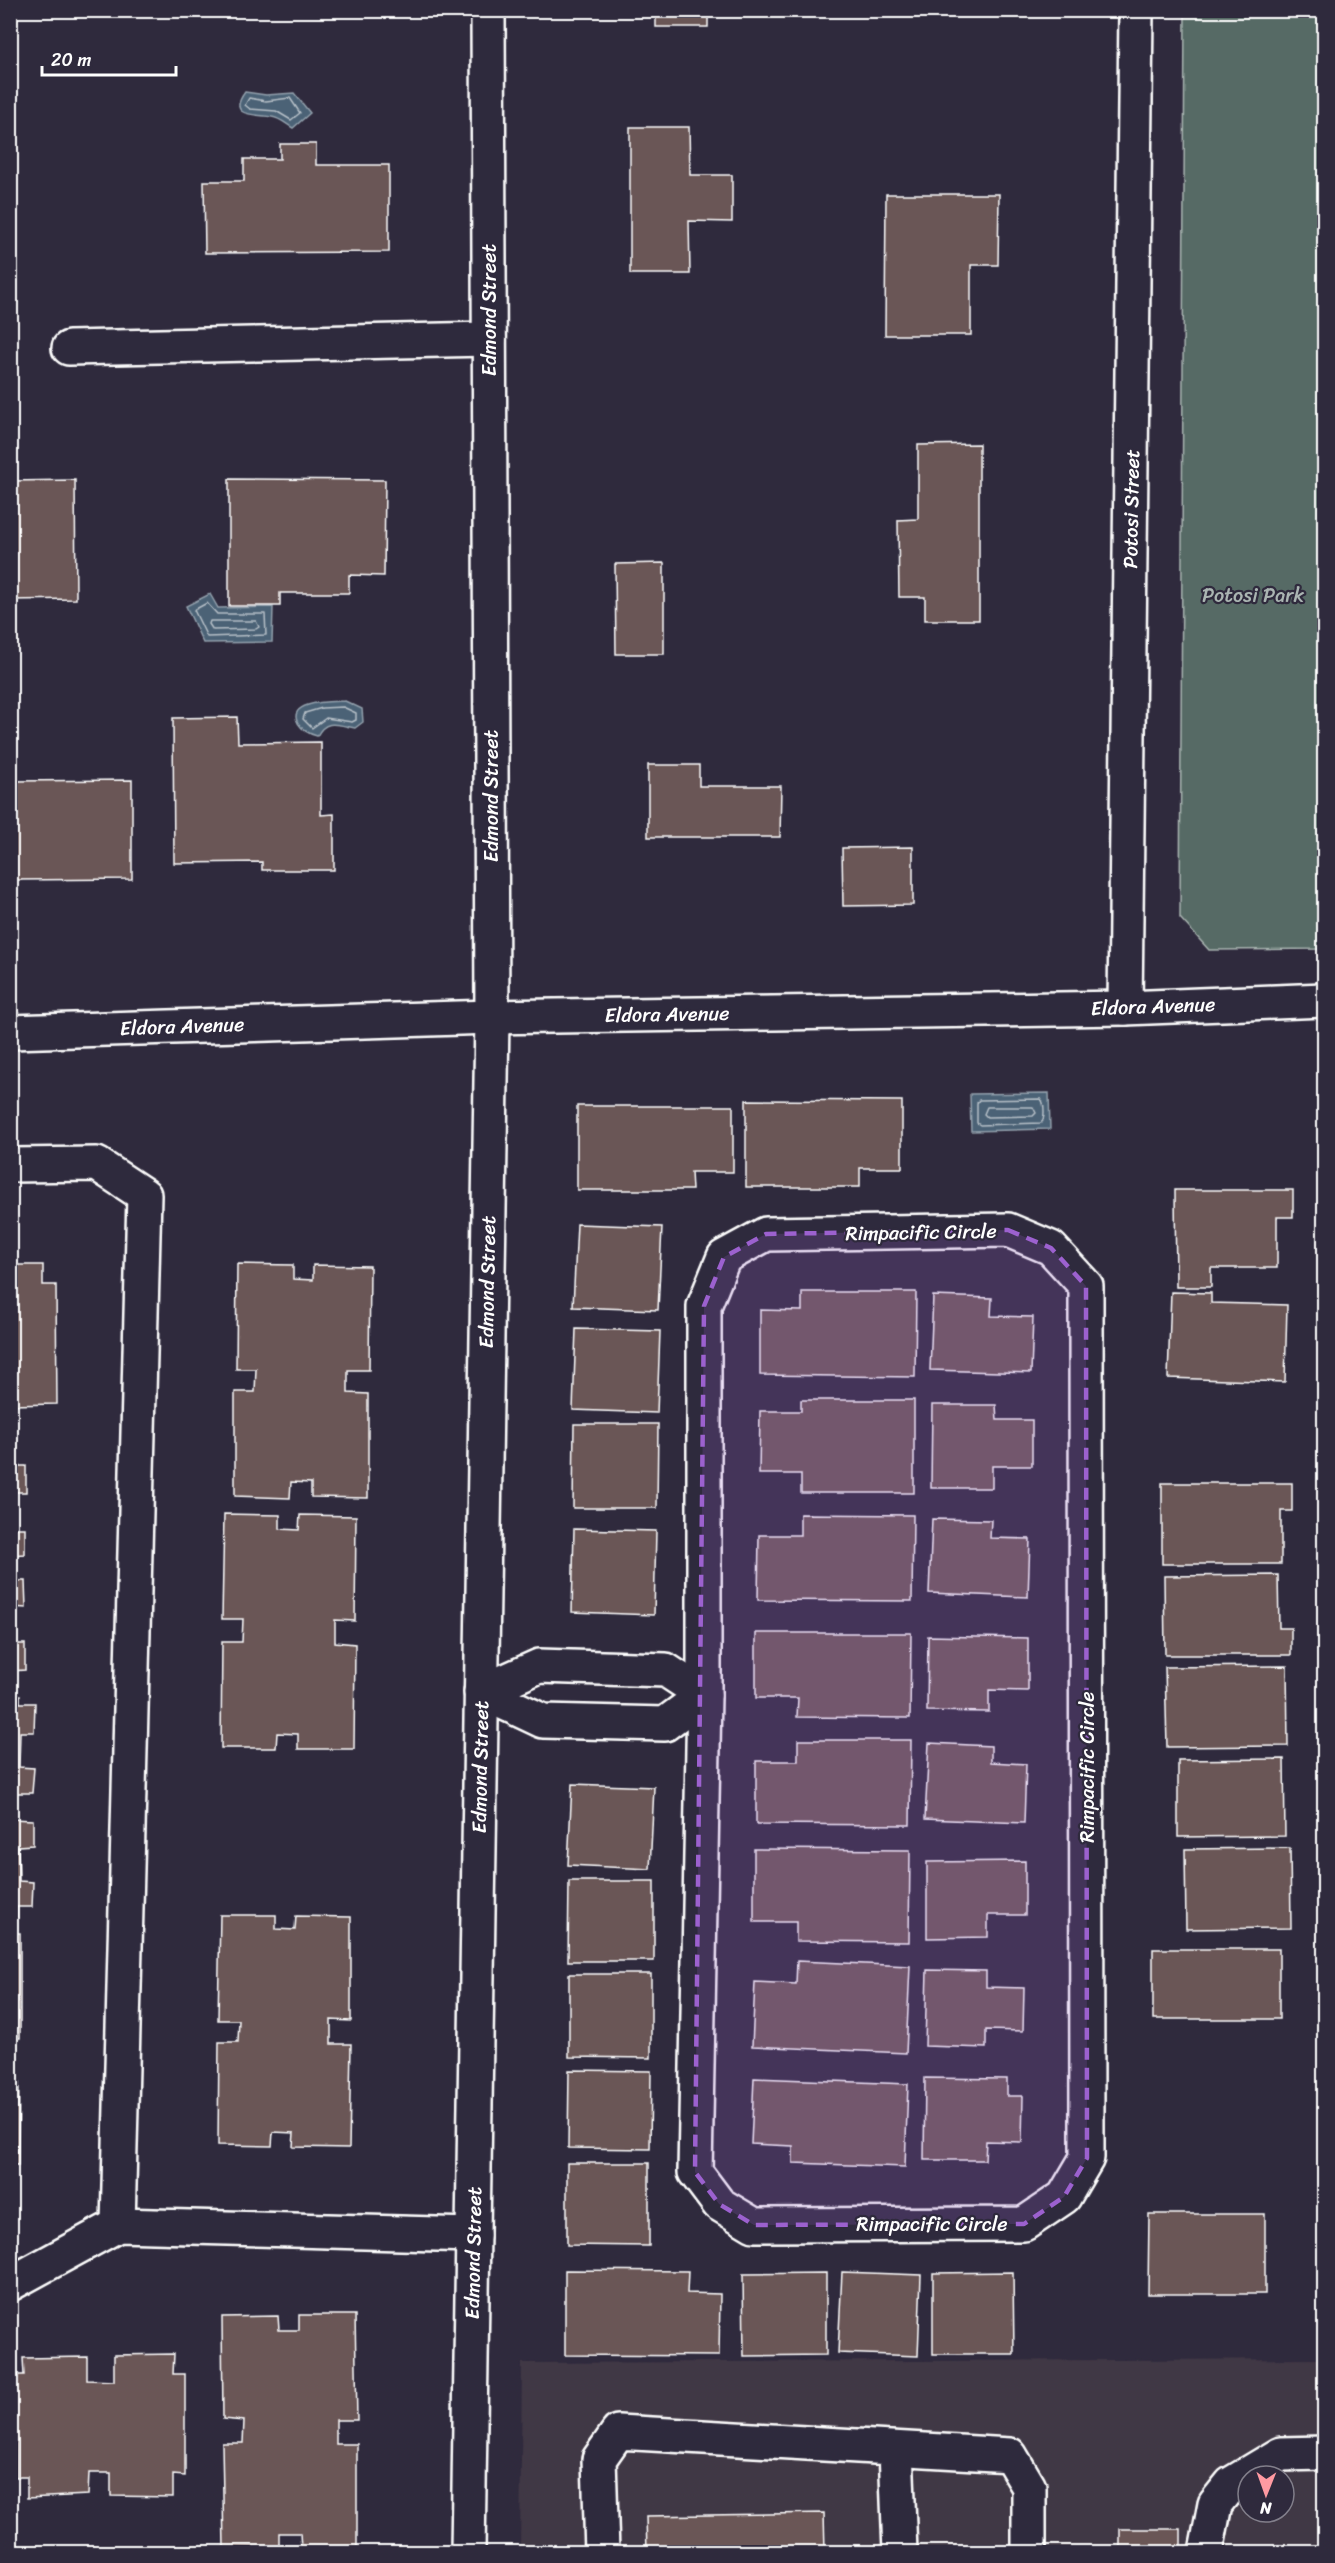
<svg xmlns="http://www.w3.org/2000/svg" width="1335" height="2563" font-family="Sriracha,sans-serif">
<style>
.built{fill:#413745;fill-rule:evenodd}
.green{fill:#566b65;stroke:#aab5b2;stroke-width:1.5}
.water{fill:#4b6276;stroke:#93a1ad;stroke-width:1.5}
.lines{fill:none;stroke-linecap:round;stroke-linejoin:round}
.shore{stroke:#b7c0c8;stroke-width:1.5}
.building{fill:#6a5657;stroke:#fff;stroke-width:1.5}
.minor-casing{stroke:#fff;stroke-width:38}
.minor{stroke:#2f2a3d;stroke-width:33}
.marked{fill:#9c61cf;fill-opacity:0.2;stroke:#9c61cf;stroke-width:4.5;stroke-dasharray:12 8;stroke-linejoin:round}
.labels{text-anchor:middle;stroke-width:4.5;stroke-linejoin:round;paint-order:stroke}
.street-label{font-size:20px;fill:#fff;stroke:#2f2a3d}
.park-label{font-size:20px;fill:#aab5b2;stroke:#2f2a3d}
</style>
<rect width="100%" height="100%" fill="#2f2a3d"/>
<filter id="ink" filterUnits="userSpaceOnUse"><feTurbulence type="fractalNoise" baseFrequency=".0167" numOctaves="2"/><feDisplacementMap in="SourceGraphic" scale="12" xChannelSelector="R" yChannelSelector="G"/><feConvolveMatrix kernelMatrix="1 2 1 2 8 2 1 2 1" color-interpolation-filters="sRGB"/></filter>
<g filter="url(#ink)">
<!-- built -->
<path class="built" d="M1324,2359v193h-804l2,-189zM1248,2476h36v36h-36z"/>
<!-- green -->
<path class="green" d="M1185,11h139v938l-115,1 -29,-32z"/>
<!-- water -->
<g class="water">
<path d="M245,92l21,3 28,-2 16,20 -17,15c-7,-4 -13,-10 -21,-11 -16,-3 -46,1 -27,-25z"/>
<path d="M210,594l8,14 55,-1 -1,35 -69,1 -17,-37z"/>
<path d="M345,701l17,8 1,13 -8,6c-17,-3 -29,-10 -38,8 -8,-2 -14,-5 -19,-13 -12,-23 35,-21 47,-22z"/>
<path d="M1049,1093l1,36 -79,2 -1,-37z"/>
</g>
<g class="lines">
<!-- shore -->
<g class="shore">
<path d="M249,98l17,3 24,-3 10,15 -9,7 -15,-9 -26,-2 -5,-4z"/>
<path d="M207,603l10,11h48l1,21 -59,2 -13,-27z"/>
<path d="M210,621h46l3,6 -3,2 -43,1 -4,-6z"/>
<path d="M343,707l13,6v7l-4,2 -26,-4 -14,10 -9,-9 2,-6 17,-5z"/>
<path d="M1041,1099c4,5 4,20 0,24l-61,2 -3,-2v-20l2,-3z"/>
<path d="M987,1107h46l3,6 -3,3 -46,1 -3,-3z"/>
</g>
</g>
<!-- building -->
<g class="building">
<rect x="656" y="10" width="52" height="17"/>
<path d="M630,127h59l1,48h42v47l-43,-1 1,53h-60z"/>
<path d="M280,144h36v21h73v87l-184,1 -1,-72h40v-22h36z"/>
<path d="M886,194h113l-1,71h-27v70h-86z"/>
<path d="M979,444v176h-54v-23h-26l-1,-77 20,-1v-74z"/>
<path d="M229,479l156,1 -1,96 -35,-1v18h-69v13h-51z"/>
<path d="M75,480l1,119 -66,1v-119z"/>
<path d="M664,563v91h-48l-1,-90z"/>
<path d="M237,717l1,26 83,-1v73l13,-1v56h-72v-8l-88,1 -1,-145z"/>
<path d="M648,765h51v21h82l-1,51h-132z"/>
<path d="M132,780v99l-118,1 -2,-99z"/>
<path d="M913,847v58l-70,1 -1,-58z"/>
<path d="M746,1100l156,1v67h-42v19h-114z"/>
<path d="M577,1106h156v66h-42l1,18h-115z"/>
<path d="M1175,1190h118v27h-16v51h-66v19h-35z"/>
<path d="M577,1224l85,3 -4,83 -85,-3z"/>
<path d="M237,1264l56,1v14l20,1v-15l57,1 -1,104h-21v23l20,1v104l-57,-1v-14l-20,-1 -1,16 -55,-2v-104h20l1,-23h-20z"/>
<path d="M17,1265h26v20h13l1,119 -47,1v-138h7z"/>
<path d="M802,1292h114l-1,85 -155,-2v-65l42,1z"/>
<path d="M1171,1292l40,1v10l76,2 -2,77 -117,-4z"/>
<path d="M933,1296l59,2 -1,18 42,1 -2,56 -101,-3z"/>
<path d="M576,1329l84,2 -3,82 -84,-3z"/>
<path d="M801,1400h113v93h-113v-19h-42l1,-63h41z"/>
<path d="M932,1405h64l1,15h35v46h-40v22h-61z"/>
<path d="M574,1424h84l-1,84h-84z"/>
<path d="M10,1457h3l-1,9h14v26h-14l-1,36h14v26l-15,1z"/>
<path d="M1162,1483h130v28h-11v53h-119z"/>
<path d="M224,1514l56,1v14l19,1 1,-15 56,1 -1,105 -20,-1v22l20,2 -1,105h-56v-15l-21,-1 -1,15h-55l1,-106h20l1,-23h-21z"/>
<path d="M800,1514l113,1 -1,86 -154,-1 1,-65h41z"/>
<path d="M932,1519l59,1 -1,18 40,1 -2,58 -99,-4z"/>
<path d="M574,1529l82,2 -2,84 -82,-3z"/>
<path d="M1278,1575l1,53h12v27h-126l-1,-79z"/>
<path d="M10,1581h15l1,27 -14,-1v37h13v26l-14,1v7z"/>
<path d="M756,1633h155l-1,85 -113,-1 1,-19h-42z"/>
<path d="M928,1636l100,2v53l-39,-1v22l-62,-1z"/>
<path d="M1287,1666l1,80 -121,1 -2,-80z"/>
<path d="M10,1695h10v8h15l-1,29h-14l-1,35 15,1 -2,25h-22z"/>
<path d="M798,1740h113l-1,85 -154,-1v-63h42z"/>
<path d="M929,1743l62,3v16l35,2 -2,59 -99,-4z"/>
<path d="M1284,1759l1,77 -107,1v-77z"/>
<path d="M572,1784l82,3 -4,82 -82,-4z"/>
<path d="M10,1819l23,1v25l-15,1 1,35 14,1 -1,25h-15v10h-7z"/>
<path d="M1290,1848l1,80 -105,1 -1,-80z"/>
<path d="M754,1849l156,1 -1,92 -113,-1v-19h-42z"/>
<path d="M1025,1861v54h-37v22l-61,1v-76z"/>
<path d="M569,1881h85v80h-86z"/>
<path d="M220,1915h56v14l19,1 1,-14 55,1v104l-20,-1v24h20l-2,104 -56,-1 1,-14 -21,-1 -1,14 -54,-1 1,-103h19l1,-22h-21z"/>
<rect x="10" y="1933" width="10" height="105"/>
<rect x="1153" y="1949" width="126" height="70"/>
<path d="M797,1961l113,5 -4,87 -154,-7 3,-64 41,2z"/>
<path d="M927,1970l59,1v16l38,1 -1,43 -37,-1v18l-61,-2z"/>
<path d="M569,1974h82v84l-82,-1z"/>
<path d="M10,2061l9,1 -1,103h-8z"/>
<path d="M569,2070l82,1 -1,78 -82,-1z"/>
<path d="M754,2078l154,6 -3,83 -112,-4v-17l-42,-2z"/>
<path d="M925,2078l82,1v17h16l-1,46 -36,-1 -1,19h-61z"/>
<path d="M567,2163h82v83l-82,-1z"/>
<path d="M1149,2214h116v80h-117z"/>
<path d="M565,2270l123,1 -1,22 33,1 -1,62 -154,-1z"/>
<path d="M842,2272l79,3 -3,81 -80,-3z"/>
<path d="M1013,2272l1,82h-81v-81z"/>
<path d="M826,2273v82l-82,1 -1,-82z"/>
<path d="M299,2315h56l2,105h-21v24h21v104h-56l-1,-15h-21v14l-55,1 -2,-105h21l1,-22 -21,-2 -1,-102 56,-1 1,14h20z"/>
<path d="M174,2354l-1,20h12v102l-12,-1v22l-62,-1v-23h-22l-1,22 -61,3v-21h-11l-1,-102h9l-1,-17 64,-1v23l27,1v-26z"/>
<path d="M10,2450h2l1,78h-3z"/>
<path d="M824,2513l1,39h-178l-1,-36z"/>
<rect x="1120" y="2529" width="61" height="23"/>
</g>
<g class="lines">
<defs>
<g id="minor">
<path d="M69,348l420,-9"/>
<path d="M1125,1008l11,-998"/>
<path d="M10,1032l482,-15 633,-9 199,-8"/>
<path d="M10,1165l87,-1 47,31 -26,1030"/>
<path d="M1008,1230l43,18 35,38 1,872 -23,39 -40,27 -270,1 -35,-21 -24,-32 9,-477v-389l20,-49 42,-23z"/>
<path d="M539,1666l127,4 38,25 -39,29 -122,-3 -62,-29z"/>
<path d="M10,2284l108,-59 355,10"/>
<path d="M896,2449l4,103"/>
<path d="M468,2552l24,-1535 -4,-1007"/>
<path d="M602,2552l-3,-93 19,-27 392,23 19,32v65"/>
<path d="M1206,2552l9,-48 16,-20 50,-30 43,-1"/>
</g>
</defs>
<!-- minor casing -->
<use href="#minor" class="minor-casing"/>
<!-- minor -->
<use href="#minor" class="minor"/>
</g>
</g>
<!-- marked area -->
<path class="marked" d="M1008,1230l43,18 35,38 1,872 -23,39 -40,27 -270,1 -35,-21 -24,-32 9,-866 20,-49 42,-23z"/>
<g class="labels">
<!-- street labels -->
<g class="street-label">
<text transform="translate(489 310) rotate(-90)" y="7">Edmond Street</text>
<text transform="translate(1131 509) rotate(-89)" y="7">Potosi Street</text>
<text transform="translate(491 796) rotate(-90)" y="7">Edmond Street</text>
<text transform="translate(1153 1006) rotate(-2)" y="7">Eldora Avenue</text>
<text transform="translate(667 1014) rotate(-1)" y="7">Eldora Avenue</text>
<text transform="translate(182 1026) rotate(-2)" y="7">Eldora Avenue</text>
<text transform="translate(921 1232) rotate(-1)" y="7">Rimpacific Circle</text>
<text transform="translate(487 1282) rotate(-89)" y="7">Edmond Street</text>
<text transform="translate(480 1767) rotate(-89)" y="7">Edmond Street</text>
<text transform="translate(1087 1767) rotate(-90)" y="7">Rimpacific Circle</text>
<text x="932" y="2231">Rimpacific Circle</text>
<text transform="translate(473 2253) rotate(-89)" y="7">Edmond Street</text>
</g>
<!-- park labels -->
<g class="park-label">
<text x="1253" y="602">Potosi Park</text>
</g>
</g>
<!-- margin -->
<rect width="1335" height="2563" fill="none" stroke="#2f2a3d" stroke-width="36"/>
<rect x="18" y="18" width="1299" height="2527" fill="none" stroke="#fff" stroke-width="2" filter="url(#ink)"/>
<!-- north arrow -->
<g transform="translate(1266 2494) rotate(181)"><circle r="28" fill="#2f2a3d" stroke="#827f8b" stroke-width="1.5"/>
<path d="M0-4.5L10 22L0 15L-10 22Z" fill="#ff9aa2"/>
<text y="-9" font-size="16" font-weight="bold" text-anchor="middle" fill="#ffffff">N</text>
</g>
<!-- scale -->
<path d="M42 66v9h134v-9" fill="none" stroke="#ffffff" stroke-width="3"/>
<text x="51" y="66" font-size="18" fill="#ffffff" stroke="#2f2a3d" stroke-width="4.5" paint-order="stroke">20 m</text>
</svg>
